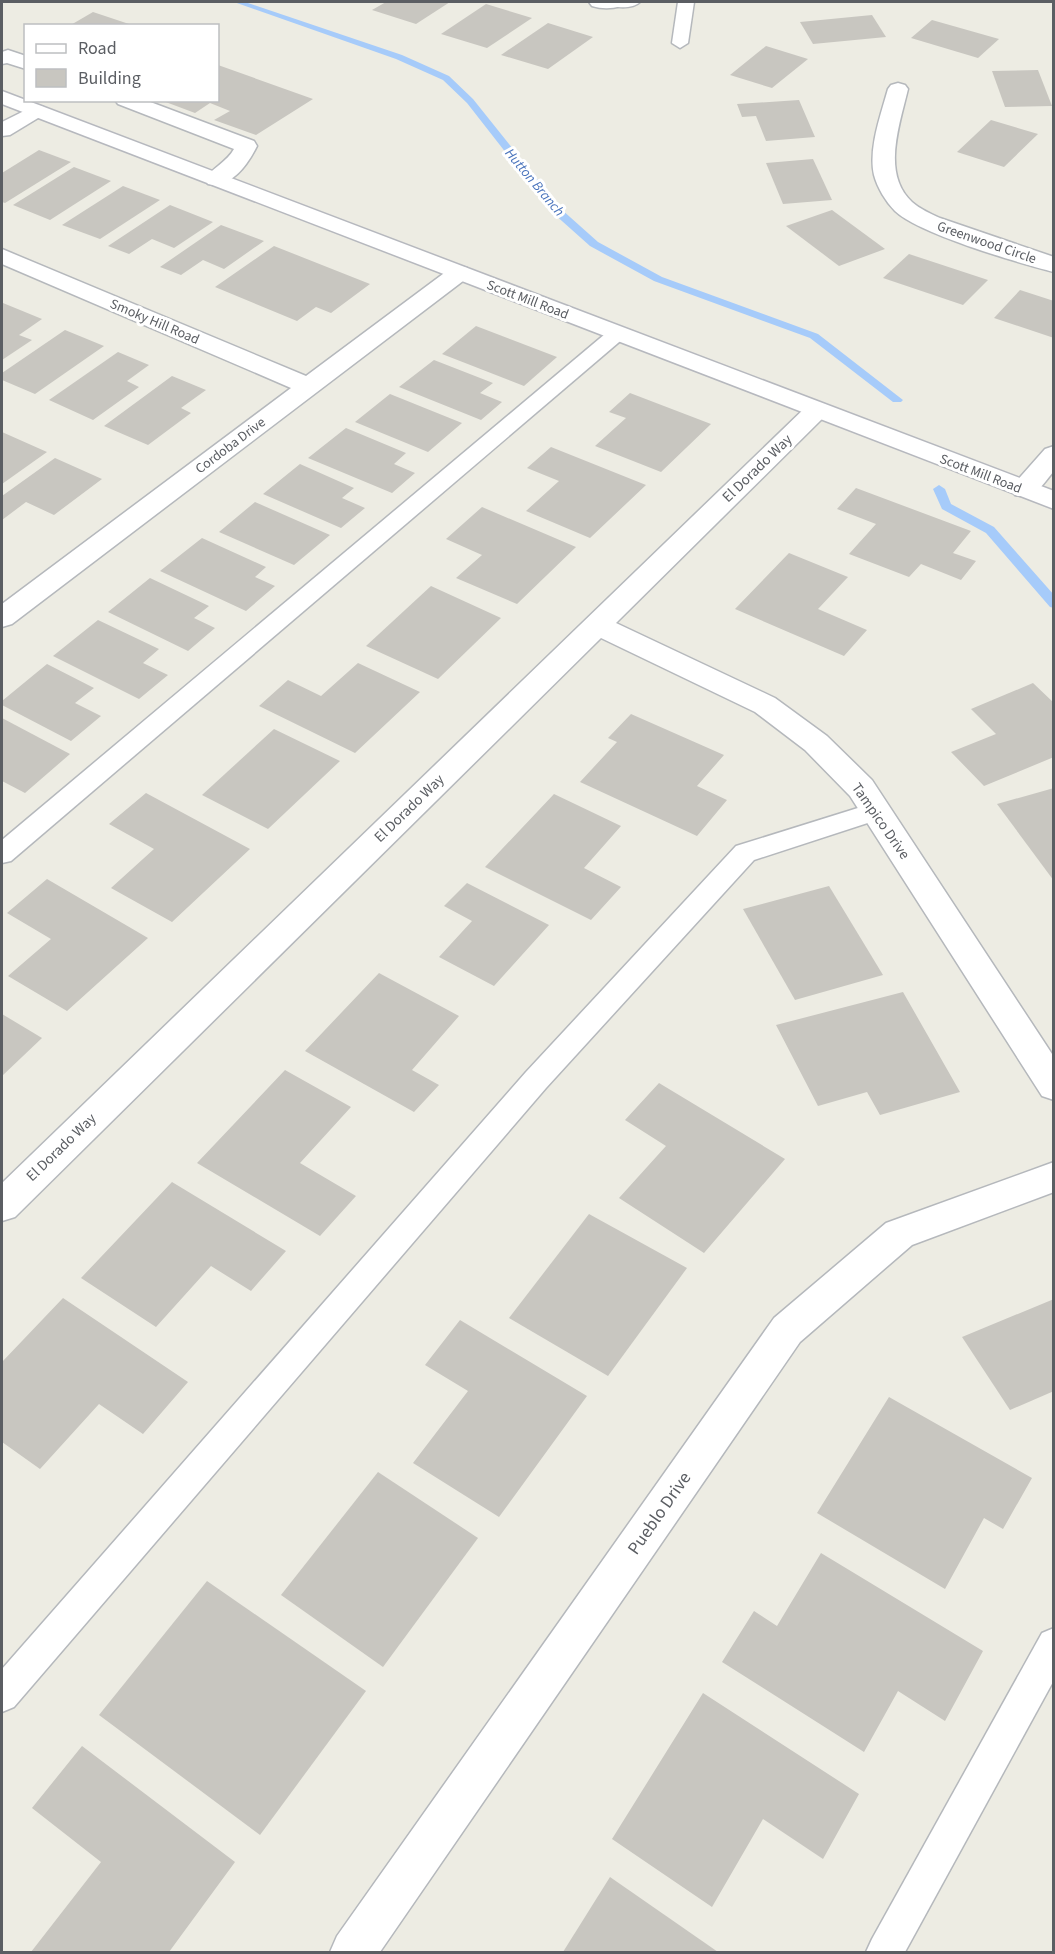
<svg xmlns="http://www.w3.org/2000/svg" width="1055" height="1954" font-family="'Source Sans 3',sans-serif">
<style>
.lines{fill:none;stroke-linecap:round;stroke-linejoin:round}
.stream{fill:#a6cbfa;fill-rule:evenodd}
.building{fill:#c8c6c0}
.lane-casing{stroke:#b5b8bc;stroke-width:3}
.street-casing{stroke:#b5b8bc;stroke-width:3}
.secondary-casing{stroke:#b6b8be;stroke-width:3}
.lane{fill:#fff;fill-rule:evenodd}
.street{fill:#fff;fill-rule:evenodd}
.secondary{fill:#fff;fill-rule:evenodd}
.labels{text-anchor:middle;stroke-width:6;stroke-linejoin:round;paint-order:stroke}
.far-water-label{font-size:14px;font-style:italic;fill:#4a74bc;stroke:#fff}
.far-street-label{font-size:14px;fill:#5b5e63;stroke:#fff}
.street-label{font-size:15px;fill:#5b5e63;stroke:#fff}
.near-street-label{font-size:18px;fill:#5b5e63;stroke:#fff}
</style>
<rect width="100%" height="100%" fill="#edece3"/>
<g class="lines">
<!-- stream -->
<g class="stream">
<path d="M234,2h11l157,53 47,21 24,23 88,110 37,33 64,35 156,57 85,66 -2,2h-8l-83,-64 -156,-57 -64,-35 -37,-33 -86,-110 -24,-23 -47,-21z"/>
<path d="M939,485l6,4 6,15 43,23 60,68v13l-4,-1 -64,-74 -44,-24 -9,-20z"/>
</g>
</g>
<!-- building -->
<g class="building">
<path d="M386,2h64l-34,22 -44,-14z"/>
<path d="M486,4l46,14 -45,30 -46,-14z"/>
<path d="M93,12l39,13v1h-63z"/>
<path d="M872,15l14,22 -73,7 -13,-22z"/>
<path d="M932,20l67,19 -21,19 -67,-20z"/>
<path d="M548,23l45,14 -45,32 -47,-14z"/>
<path d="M766,46l42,13 -36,29 -42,-13z"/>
<path d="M218,65l95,34 -57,36 -42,-15 16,-9 -20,-8 -15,10 -32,-12 55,-1z"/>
<path d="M1038,70l14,36 -47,1 -13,-36z"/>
<path d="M799,100l16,37 -49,4 -10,-25 -14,1 -5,-13z"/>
<path d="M991,120l47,14 -34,33 -47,-15z"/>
<path d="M39,150l32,12 -66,41 -3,-1v-29z"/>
<path d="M813,159l19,41 -49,4 -17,-41z"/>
<path d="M74,167l37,14 -61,39 -37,-15z"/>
<path d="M123,186l37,14 -60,39 -38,-14z"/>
<path d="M170,205l43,17 -39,26 -22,-9 -23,15 -21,-8z"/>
<path d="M832,210l53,39 -46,17 -53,-40z"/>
<path d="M221,225l43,16 -40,28 -21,-9 -22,15 -21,-8z"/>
<path d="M274,246l96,38 -39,29 -15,-6 -19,14 -82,-34z"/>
<path d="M909,254l79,26 -25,25 -80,-27z"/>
<path d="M1020,290l34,11v37l-60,-20z"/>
<path d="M3,303l39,16 -23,16 13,5 -30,20z"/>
<path d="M476,326l81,31 -33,29 -82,-32z"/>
<path d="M65,330l39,16 -69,48 -33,-14v-7z"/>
<path d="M118,352l31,13 -22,16 12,6 -46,33 -44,-20z"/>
<path d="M434,360l59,23 -13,10 22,9 -21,18 -82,-33z"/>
<path d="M172,376l34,14 -25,18 10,5 -43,32 -44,-19z"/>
<path d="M630,393l81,31 -50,48 -66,-26 31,-28 -17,-6z"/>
<path d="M390,394l72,29 -34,29 -73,-30z"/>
<path d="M346,428l60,25 -12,11 21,9 -23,20 -84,-35z"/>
<path d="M2,432l45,20 -45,32z"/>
<path d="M551,447l95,38 -56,53 -64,-27 33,-30 -32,-13z"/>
<path d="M55,458l47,21 -48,36 -28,-13 -24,18v-24z"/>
<path d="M300,464l54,24 -12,10 23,10 -24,20 -78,-34z"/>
<path d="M856,488l115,43 -18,22 23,8 -15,19 -40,-16 -12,13 -60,-23 27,-30 -39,-15z"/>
<path d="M255,502l75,33 -36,30 -75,-33z"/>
<path d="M482,507l94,40 -59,57 -61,-26 26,-23 -36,-16z"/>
<path d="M202,538l64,29 -11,10 20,9 -29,25 -86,-40z"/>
<path d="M789,553l59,24 -30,32 49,21 -23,26 -109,-47z"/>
<path d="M150,578l59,28 -15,12 21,10 -27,23 -80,-39z"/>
<path d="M431,586l70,32 -63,61 -72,-33z"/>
<path d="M98,620l61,29 -16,14 25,12 -29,24 -86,-43z"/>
<path d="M358,663l62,29 -65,61 -96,-47 29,-26 33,16z"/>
<path d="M47,664l47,24 -19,15 26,13 -30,25 -69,-36v-4z"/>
<path d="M1033,683l21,20v54l-70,29 -33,-34 45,-18 -25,-25z"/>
<path d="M631,714l93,41 -27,31 30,14 -30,36 -117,-54 37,-40 -9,-4z"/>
<path d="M2,718l68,36 -45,39 -23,-12z"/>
<path d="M274,729l66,32 -72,68 -66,-34z"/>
<path d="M1054,788v93l-57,-77z"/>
<path d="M146,793l104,56 -78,73 -61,-34 43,-39 -45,-25z"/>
<path d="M554,794l67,32 -37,42 37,19 -30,33 -106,-53z"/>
<path d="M47,879l101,59 -81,73 -59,-35 43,-37 -44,-26z"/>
<path d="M467,883l82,42 -55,61 -55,-29 33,-36 -28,-15z"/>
<path d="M829,886l54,89 -88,25 -52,-91z"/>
<path d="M379,973l80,43 -47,54 27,15 -25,27 -109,-61z"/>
<path d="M903,992l57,100 -80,23 -13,-23 -49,14 -42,-81z"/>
<path d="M2,1014l40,24 -40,38z"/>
<path d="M285,1070l66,37 -51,56 56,33 -36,40 -123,-73z"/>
<path d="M659,1083l126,76 -81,94 -85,-55 47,-52 -41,-26z"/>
<path d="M172,1182l114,69 -35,40 -40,-25 -55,61 -75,-49z"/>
<path d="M589,1214l98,54 -79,108 -99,-58z"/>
<path d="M63,1298l125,84 -45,52 -44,-30 -59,65 -38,-27v-80z"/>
<path d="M1054,1299v92l-44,19 -48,-73z"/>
<path d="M460,1320l127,76 -88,121 -86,-54 55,-72 -43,-26z"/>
<path d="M889,1397l143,81 -29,51 -19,-11 -39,71 -128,-76z"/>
<path d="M378,1472l100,66 -95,129 -102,-72z"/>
<path d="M821,1553l162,98 -38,70 -47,-30 -34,61 -142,-90 32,-51 23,15z"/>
<path d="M207,1581l159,110 -106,144 -161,-120z"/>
<path d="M703,1693l156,101 -36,65 -60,-40 -51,88 -100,-68z"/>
<path d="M82,1746l153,116 -66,90h-138l70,-90 -69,-54z"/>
<path d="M610,1877l108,75h-155z"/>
</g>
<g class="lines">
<defs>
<g id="lane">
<path d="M606,2h34c-7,7 -27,7 -34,0z"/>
<path d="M678,2h16l-6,41 -8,5 -8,-5z"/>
<path d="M618,327l7,2 3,4 -3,4 -614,524 -9,2v-23l609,-511z"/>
<path d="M877,802l9,3 4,6 -4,6 -132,43 -208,228 -532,619 -12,5v-43l524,-597 210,-226z"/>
<path d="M1054,1628v52l-149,272h-39l6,-13 170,-306z"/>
</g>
<g id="street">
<path d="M589,2h35l-3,4c-10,3 -19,3 -29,0z"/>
<path d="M8,50l18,6v13l-19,-6 -5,1v-12z"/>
<path d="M898,83l7,2 3,4c-8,34 -27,85 4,113 8,7 19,12 28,16l114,39v15c-35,-9 -135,-38 -159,-61 -9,-9 -18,-24 -21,-36 -6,-26 7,-61 14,-86l3,-4z"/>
<path d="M115,100h30l109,41 3,5c-9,18 -26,43 -49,38l-3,-5c8,-12 22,-17 29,-30l-116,-45z"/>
<path d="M36,105l7,2 4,4 -4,4 -33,20 -8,1v-14z"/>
<path d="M2,249l304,127 145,-108 8,-2 8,2 4,5 -4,5 -455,346 -10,3v-23l289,-216 -289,-124z"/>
<path d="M817,402l9,3 4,5 -4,5 -210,208 159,75 52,38 45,44 182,277v43l-12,-4 -192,-300 -45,-46 -50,-38 -154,-74 -586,579 -13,4v-38l806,-778z"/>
<path d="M1054,446v25c-12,14 -19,29 -39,24l-4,-6 4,-6 30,-34z"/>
<path d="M1054,1162v30l-142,53 -112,97 -420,610h-50l7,-16 437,-618 112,-95z"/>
</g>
<path id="secondary" d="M2,91l1052,400v18l-1052,-405z"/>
</defs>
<!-- lane casing -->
<use href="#lane" class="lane-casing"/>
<!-- street casing -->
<use href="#street" class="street-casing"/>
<!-- secondary casing -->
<use href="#secondary" class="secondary-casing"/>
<!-- lane -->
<use href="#lane" class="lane"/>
<!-- street -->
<use href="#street" class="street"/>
<!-- secondary -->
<use href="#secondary" class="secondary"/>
</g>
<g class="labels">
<!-- far-water labels -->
<g class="far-water-label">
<text transform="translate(535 182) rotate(50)" y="5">Hutton Branch</text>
</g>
<!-- far-street labels -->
<g class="far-street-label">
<text transform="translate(987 242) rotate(19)" y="5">Greenwood Circle</text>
<text transform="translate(528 299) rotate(21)" y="5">Scott Mill Road</text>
<text transform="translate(155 321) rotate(23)" y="5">Smoky Hill Road</text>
<text transform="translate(230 445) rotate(-37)" y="5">Cordoba Drive</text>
<text transform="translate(981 473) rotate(21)" y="5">Scott Mill Road</text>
</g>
<!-- street labels -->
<g class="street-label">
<text transform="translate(757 468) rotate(-44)" y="5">El Dorado Way</text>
<text transform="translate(409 808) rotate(-44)" y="5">El Dorado Way</text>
<text transform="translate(881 821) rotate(55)" y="5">Tampico Drive</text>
<text transform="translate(61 1147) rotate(-44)" y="5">El Dorado Way</text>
</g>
<!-- near-street labels -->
<g class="near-street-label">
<text transform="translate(659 1513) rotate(-55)" y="6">Pueblo Drive</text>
</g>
</g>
<!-- border -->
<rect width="1055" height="1954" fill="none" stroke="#5b5e63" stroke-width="6"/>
<!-- legend -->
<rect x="24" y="24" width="195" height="78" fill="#ffffff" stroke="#bdbfc1" stroke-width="1.5"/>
<rect x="36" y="44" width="30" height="9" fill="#ffffff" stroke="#bdbfc1" stroke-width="1.5"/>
<text x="78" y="54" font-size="18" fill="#5b5e63">Road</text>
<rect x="36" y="69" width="30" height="18" fill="#c8c6c0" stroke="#bdbfc1" stroke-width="1.5"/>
<text x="78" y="84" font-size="18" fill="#5b5e63">Building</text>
</svg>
